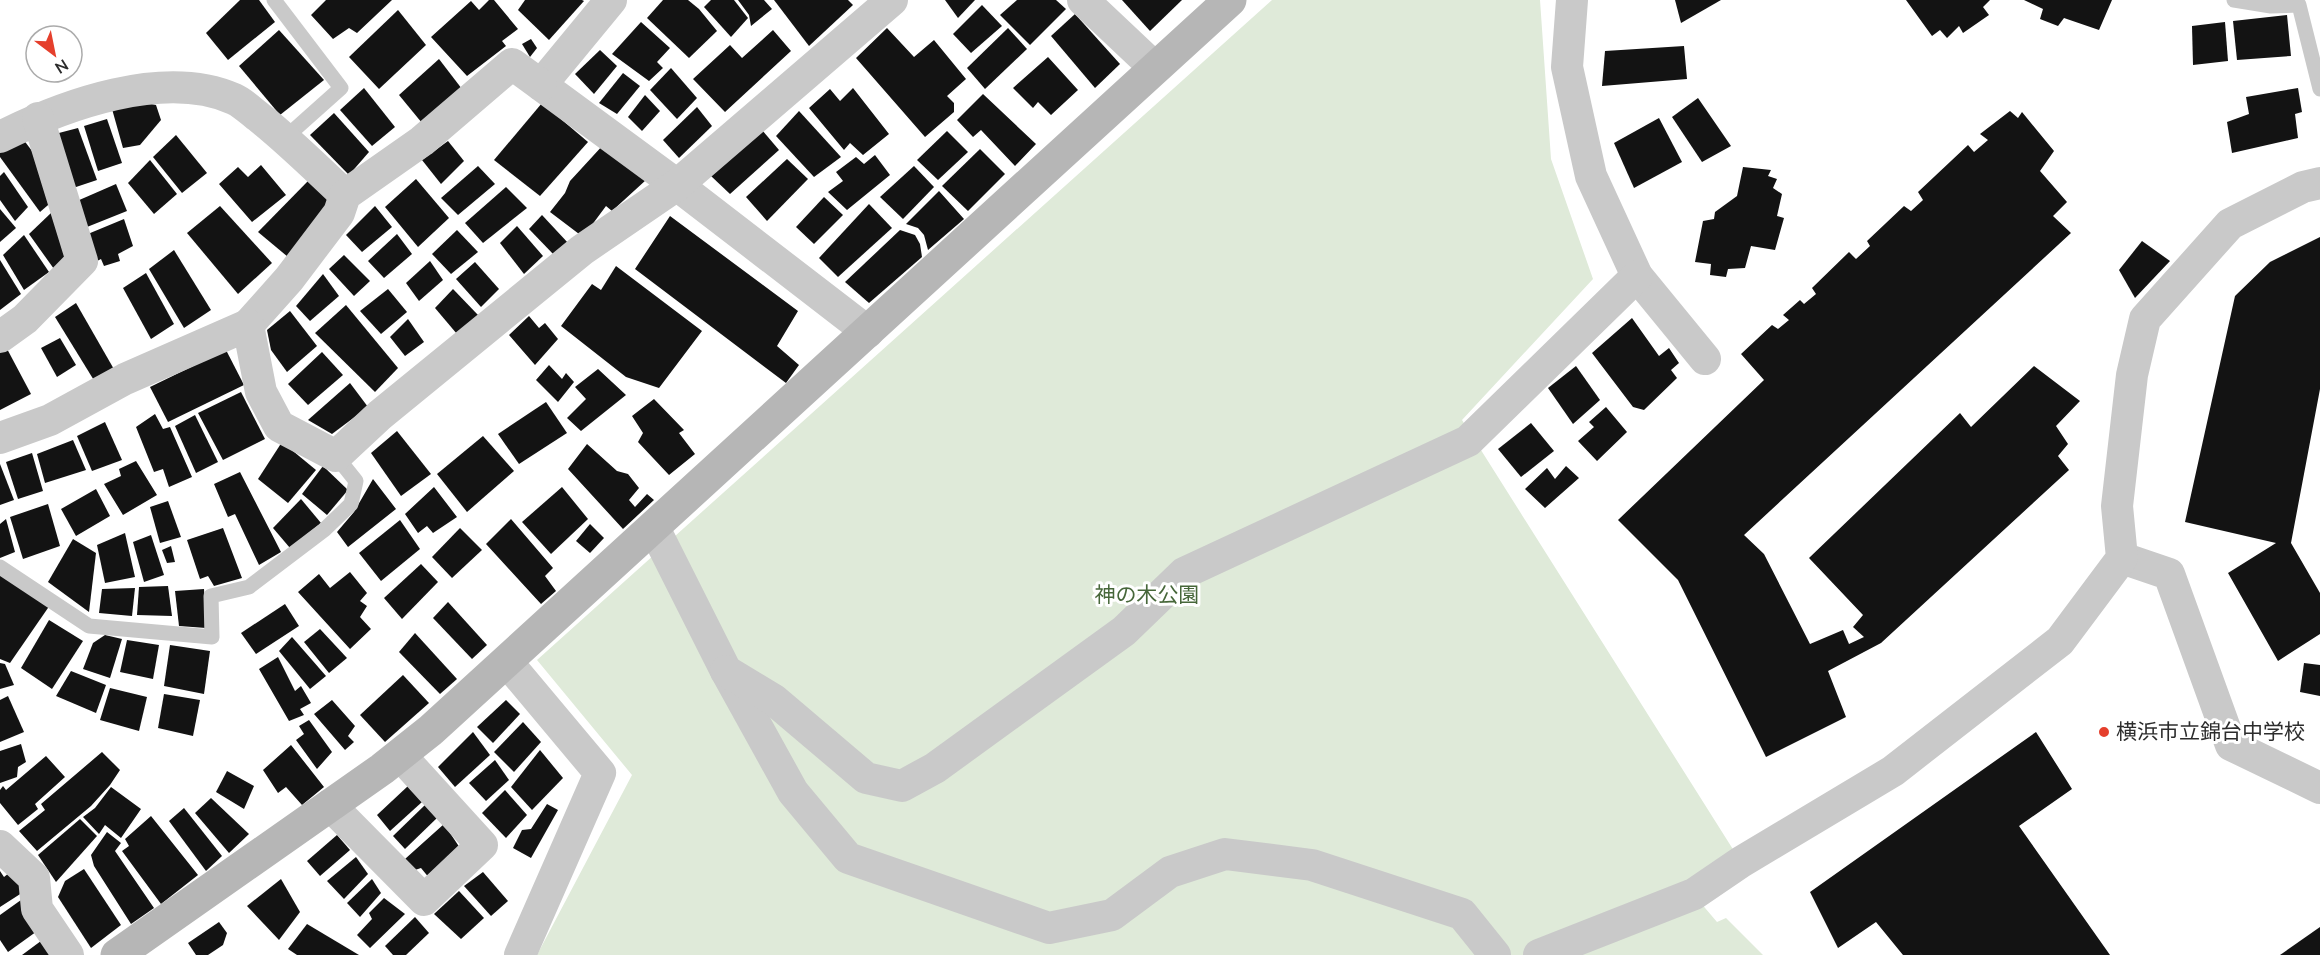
<svg xmlns="http://www.w3.org/2000/svg" width="2320" height="955" font-family="'Nunito Sans','Noto Sans JP',sans-serif">
<style>
.green{fill:#dfead9}
.building{fill:#131313}
.lines{fill:none;stroke-linecap:round;stroke-linejoin:round}
.lane{stroke:#c9c9c9;stroke-width:15}
.street{stroke:#c9c9c9;stroke-width:32}
.secondary{stroke:#b6b6b6;stroke-width:33}
.poi-dot{fill:#e53f2c;stroke:#fff;stroke-width:2}
.labels{text-anchor:middle;stroke-width:6;stroke-linejoin:round;paint-order:stroke}
.park-label{font-size:21px;fill:#47673a;stroke:#fff}
.poi-label{font-size:21px;fill:#2c2c2c;stroke:#fff;text-anchor:start}
</style>
<rect width="100%" height="100%" fill="#fff"/>
<!-- green -->
<path class="green" d="M1272,0h268l11,159 42,120 -131,141 279,442 -47,33 23,27 9,-4 37,37h-1226l95,-180 -95,-115z"/>
<!-- building -->
<g class="building">
<path d="M240,0h19l16,22 -47,38 -22,-27z"/>
<path d="M326,0h66l-35,33 -8,-5 -16,11 -22,-24z"/>
<path d="M489,0h5l24,29 -16,12 4,5 -39,30 -36,-39 40,-36 8,9z"/>
<path d="M525,0h57l2,1 -35,39 -31,-30z"/>
<path d="M663,0h25l11,9 18,22 -28,27 -42,-40z"/>
<path d="M711,0h23l14,18 -17,19 -27,-30z"/>
<path d="M738,0h26l8,9 -21,17 -2,-11z"/>
<path d="M774,0h74l5,5 -44,41z"/>
<path d="M945,0h30l-17,18z"/>
<path d="M1017,0h39l10,9 -36,36 -30,-30z"/>
<path d="M1122,0h60l-32,31z"/>
<path d="M1675,0h46l-40,23z"/>
<path d="M1906,0h84l-7,7 6,8 -26,18 -4,-7 -12,12 -7,-8 -8,6z"/>
<path d="M2024,0h88l-13,30 -35,-12 -6,8 -18,-7 3,-10z"/>
<path d="M982,5l20,21 -31,27 -18,-19z"/>
<path d="M398,10l28,35 -47,44 -30,-32z"/>
<path d="M1075,14l45,50 -25,24 -44,-52z"/>
<path d="M2287,15l4,41 -54,4 -4,-39z"/>
<path d="M641,22l29,26 -13,14 6,6 -14,13 -37,-27z"/>
<path d="M2225,22l3,39 -35,4 -1,-39z"/>
<path d="M887,28l27,29 20,-17 32,39 -19,17 7,7v9l-29,25 -69,-79z"/>
<path d="M1008,28l19,21 -42,40 -18,-21z"/>
<path d="M279,30l45,50 -44,35 -41,-49z"/>
<path d="M773,30l18,21 -66,61 -32,-33 37,-34 12,13z"/>
<path d="M531,39l6,9 -7,9 -8,-13z"/>
<path d="M1684,46l3,33 -85,7 3,-35z"/>
<path d="M600,50l17,16 -23,28 -19,-20z"/>
<path d="M1048,57l30,33 -27,25 -13,-13 -5,6 -20,-20z"/>
<path d="M439,59l23,30 -40,34 -23,-28z"/>
<path d="M671,68l26,30 -20,21 -27,-29z"/>
<path d="M623,73l17,13 -23,28 -18,-11z"/>
<path d="M364,88l31,39 -23,19 -32,-36z"/>
<path d="M853,88l36,46 -26,21 -13,-12 -6,7 -35,-42 21,-19 10,12z"/>
<path d="M2298,88l4,24 -7,2 3,24 -66,15 -5,-31 22,-8 -3,-17z"/>
<path d="M983,94l53,50 -21,22 -34,-36 -8,7 -16,-17z"/>
<path d="M645,95l15,16 -18,20 -14,-14z"/>
<path d="M1698,98l33,48 -29,16 -30,-45z"/>
<path d="M147,103l9,2 5,15 -21,25 -17,3 -11,-39z"/>
<path d="M542,103l46,39 -48,54 -46,-36z"/>
<path d="M697,107l15,19 -33,32 -16,-18z"/>
<path d="M799,111l42,46 -27,20 -38,-41z"/>
<path d="M2010,111l8,7 4,-6 32,39 -14,20 27,31 -14,14 18,17 -327,302 20,19 46,90 33,-14 6,14 15,-7 -11,-10 10,-12 -54,-57 151,-145 11,14 63,-61 46,35 -24,25 12,18 -10,12 11,14 -188,173 -53,28 18,46 -80,40 -88,-177 -60,-60 146,-140 -23,-26 31,-29 6,4 11,-9 -6,-5 17,-15 4,4 12,-10 -4,-6 37,-36 7,7 14,-13 -3,-5 37,-35 7,5 12,-11 -5,-8 50,-47 6,7 14,-12 -8,-6z"/>
<path d="M334,113l35,39 -20,23 -39,-40z"/>
<path d="M1659,118l23,44 -48,26 -20,-45z"/>
<path d="M107,119l15,44 -24,8 -14,-45z"/>
<path d="M78,128l19,52 -24,8 -18,-54z"/>
<path d="M762,130l17,20 -49,44 -19,-18z"/>
<path d="M947,131l21,21 -30,28 -21,-20z"/>
<path d="M20,135l27,36 8,28 -15,13 -40,-55v-7z"/>
<path d="M176,135l31,38 -25,20 -29,-36z"/>
<path d="M448,141l16,20 -23,23 -19,-24z"/>
<path d="M604,144l42,36 -34,31 -6,-5 -23,31 -33,-25 15,-19 5,-12z"/>
<path d="M980,149l25,25 -37,37 -26,-25z"/>
<path d="M875,155l15,20 -43,35 -19,-18 15,-11 -7,-9 20,-15 8,7z"/>
<path d="M787,159l21,20 -41,42 -21,-24z"/>
<path d="M150,160l27,34 -23,20 -26,-31z"/>
<path d="M261,165l25,30 -34,27 -33,-38 19,-17 10,10z"/>
<path d="M478,166l17,18 -37,31 -17,-17z"/>
<path d="M914,166l20,21 -31,32 -23,-22z"/>
<path d="M1743,167l28,3 -3,6 9,3 -4,9 9,6 -5,22 7,2 -9,32 -24,-4 -6,22 -17,1 -2,8 -16,-2 1,-11 -16,-2 8,-41 11,-2 1,-7 22,-16z"/>
<path d="M4,172l24,35 -13,14 -15,-21v-24z"/>
<path d="M416,179l33,39 -31,29 -33,-40z"/>
<path d="M308,181l21,18 -2,13 -39,45 -30,-25z"/>
<path d="M116,184l11,27 -40,16 -10,-26z"/>
<path d="M506,187l21,21 -44,35 -18,-20z"/>
<path d="M939,191l25,28 -36,31 -4,-15 -6,-7 -12,-4z"/>
<path d="M824,197l19,18 -29,29 -18,-17z"/>
<path d="M869,204l23,24 -54,49 -19,-19z"/>
<path d="M220,206l52,57 -34,31 -51,-61z"/>
<path d="M375,206l17,21 -30,25 -16,-17z"/>
<path d="M0,209l16,19 -16,14z"/>
<path d="M51,213l19,43 -16,13 -25,-35z"/>
<path d="M542,215l27,29 -14,12 -26,-27z"/>
<path d="M670,216l128,95 -21,35 22,19 -13,18 -151,-114z"/>
<path d="M124,219l9,27 -15,8 2,7 -16,5 -3,-7 -6,3 -12,-26z"/>
<path d="M517,226l26,30 -19,18 -24,-31z"/>
<path d="M457,230l21,22 -27,22 -19,-20z"/>
<path d="M900,230l15,5 5,9 2,13 -53,46 -24,-21z"/>
<path d="M397,234l15,20 -28,24 -16,-17z"/>
<path d="M24,235l25,37 -25,18 -21,-35z"/>
<path d="M2320,237v152l-29,154 29,50v41l-42,27 -50,-88 48,-30 -91,-21 50,-226 35,-34z"/>
<path d="M2142,241l28,20 -35,37 -16,-28z"/>
<path d="M174,250l37,60 -27,18 -35,-59z"/>
<path d="M344,255l26,26 -16,15 -25,-27z"/>
<path d="M0,260l21,34 -21,16z"/>
<path d="M430,261l13,19 -24,21 -13,-18z"/>
<path d="M475,262l24,27 -18,18 -25,-28z"/>
<path d="M616,266l86,65 -43,57 -33,-11 -65,-51 31,-42 9,6z"/>
<path d="M146,273l28,51 -23,15 -28,-51z"/>
<path d="M323,274l16,22 -29,25 -14,-15z"/>
<path d="M388,289l19,23 -26,22 -21,-23z"/>
<path d="M453,289l25,26 -21,19 -22,-26z"/>
<path d="M76,303l39,68 -20,11 -40,-65z"/>
<path d="M346,305l52,63 -23,24 -60,-59z"/>
<path d="M290,311l27,35 -30,26 -16,-22 -4,-20z"/>
<path d="M529,316l10,12 6,-5 13,16 -23,26 -26,-30z"/>
<path d="M1632,318l27,38 10,-8 10,15 -8,7 6,8 -33,32 -11,-3 -41,-54z"/>
<path d="M408,319l16,23 -19,14 -15,-19z"/>
<path d="M60,338l16,27 -19,12 -16,-29z"/>
<path d="M5,345l26,49 -31,16v-62z"/>
<path d="M226,350l18,35 -76,37 -18,-35z"/>
<path d="M322,352l21,23 -35,30 -20,-21z"/>
<path d="M549,365l13,14 4,-6 8,9 -16,20 -22,-22z"/>
<path d="M1576,366l24,34 -27,24 -25,-36z"/>
<path d="M598,369l28,26 -45,36 -14,-13 19,-19 -11,-12z"/>
<path d="M350,383l18,24 -36,27 -24,-14z"/>
<path d="M241,392l24,47 -42,21 -25,-47z"/>
<path d="M654,399l30,31 -5,3 16,21 -26,21 -31,-33 5,-9 -11,-17z"/>
<path d="M546,402l21,31 -48,31 -21,-30z"/>
<path d="M1606,407l21,25 -30,29 -19,-20 16,-14 -5,-5z"/>
<path d="M155,414l8,15 7,-2 22,50 -23,10 -6,-18 -9,3 -18,-45z"/>
<path d="M195,415l23,47 -22,11 -21,-47z"/>
<path d="M105,422l17,38 -30,11 -15,-35z"/>
<path d="M1531,423l23,28 -33,26 -23,-28z"/>
<path d="M397,431l34,43 -30,22 -30,-43z"/>
<path d="M483,436l31,35 -47,41 -30,-38z"/>
<path d="M73,440l13,30 -41,13 -8,-29z"/>
<path d="M282,442l34,28 -28,33 -30,-24z"/>
<path d="M587,444l30,27 11,3 11,14 -10,12 6,7 12,-13 7,6 -31,29 -55,-60z"/>
<path d="M32,453l11,38 -25,8 -12,-37z"/>
<path d="M136,461l21,34 -34,20 -19,-31 17,-8 -2,-7z"/>
<path d="M0,464l14,36 -14,5z"/>
<path d="M323,466l25,24 -21,25 -25,-21z"/>
<path d="M1566,466l13,12 -34,30 -20,-19 22,-21 8,11z"/>
<path d="M240,472l41,80 -22,13 -24,-51 -7,3 -14,-33z"/>
<path d="M373,479l23,30 -48,38 -11,-15 17,-20z"/>
<path d="M434,487l23,30 -24,16 -6,-7 -9,7 -13,-19z"/>
<path d="M562,487l26,32 -37,35 -29,-32z"/>
<path d="M96,489l14,27 -34,20 -15,-27z"/>
<path d="M301,499l20,24 -31,25 -17,-20z"/>
<path d="M168,501l13,36 -21,6 -10,-36z"/>
<path d="M48,504l12,42 -37,13 -13,-42z"/>
<path d="M6,519l9,33 -15,6v-34z"/>
<path d="M511,519l42,49 -8,8 11,15 -15,13 -55,-60z"/>
<path d="M400,520l20,29 -39,32 -22,-28z"/>
<path d="M590,524l14,14 -14,15 -14,-12z"/>
<path d="M223,528l19,50 -28,8 -6,-10 -8,3 -13,-39z"/>
<path d="M460,528l22,22 -30,28 -20,-21z"/>
<path d="M125,533l10,44 -30,6 -8,-38z"/>
<path d="M151,535l13,40 -20,7 -11,-40z"/>
<path d="M73,539l23,14 -7,59 -41,-30z"/>
<path d="M171,546l4,16 -8,1 -5,-13z"/>
<path d="M421,564l17,18 -36,37 -18,-21z"/>
<path d="M350,572l17,21 -7,8 7,5 -7,11 11,12 -21,20 -52,-57 21,-18 11,14z"/>
<path d="M0,575l50,30 -40,58 -10,-4z"/>
<path d="M168,586l4,30 -35,-1 2,-28z"/>
<path d="M135,588l-3,28 -33,-3 3,-24z"/>
<path d="M204,589l2,39 -27,-2 -4,-35z"/>
<path d="M448,602l39,43 -15,14 -39,-41z"/>
<path d="M285,604l14,22 -43,28 -15,-21z"/>
<path d="M49,620l34,21 -31,48 -31,-21z"/>
<path d="M320,629l27,29 -18,15 -25,-31z"/>
<path d="M415,633l42,46 -17,15 -41,-42z"/>
<path d="M105,635l17,4 -12,39 -27,-9 10,-26z"/>
<path d="M292,637l34,39 -16,13 -31,-38z"/>
<path d="M127,640l32,5 -6,34 -33,-7z"/>
<path d="M170,645l40,6 -6,43 -40,-8z"/>
<path d="M278,657l17,34 6,-5 10,17 -11,6 4,6 -15,6 -30,-52z"/>
<path d="M0,663l5,1 9,21 -14,4z"/>
<path d="M2304,663l16,2v31l-20,-4z"/>
<path d="M71,671l35,14 -10,28 -40,-17z"/>
<path d="M403,675l26,28 -44,39 -25,-27z"/>
<path d="M110,688l37,9 -8,34 -39,-11z"/>
<path d="M164,694l36,6 -7,36 -35,-8z"/>
<path d="M8,696l16,36 -24,10v-42z"/>
<path d="M332,700l23,26 -7,10 6,6 -9,8 -31,-36z"/>
<path d="M506,700l14,14 -27,29 -16,-16z"/>
<path d="M309,720l23,32 -15,17 -21,-29 8,-6 -5,-8z"/>
<path d="M523,722l18,20 -27,30 -20,-20z"/>
<path d="M473,732l17,23 -35,32 -17,-20z"/>
<path d="M2036,732l36,57 -53,37 91,129h-207l-27,-33 -38,26 -28,-56z"/>
<path d="M21,744l5,18 -8,5 -1,10 -17,6v-32z"/>
<path d="M291,745l33,42 -22,18 -16,-18 -8,6 -15,-23z"/>
<path d="M540,750l23,28 -31,32 -21,-23z"/>
<path d="M102,752l18,18 -10,15 -19,21 -54,45 -18,-20 26,-21 -4,-6z"/>
<path d="M46,756l19,21 -30,27 3,5 -20,16 -18,-22v-13l3,-4 3,4z"/>
<path d="M495,760l14,20 -23,21 -17,-18z"/>
<path d="M227,771l27,15 -10,23 -28,-17z"/>
<path d="M408,786l14,16 -32,29 -13,-16z"/>
<path d="M111,787l30,22 -20,29 -16,-13 -6,9 -16,-17 12,-9z"/>
<path d="M505,790l22,25 -21,23 -24,-25z"/>
<path d="M211,798l38,36 -20,19 -34,-40z"/>
<path d="M426,804l13,12 -34,33 -12,-13z"/>
<path d="M547,804l11,6 -27,48 -18,-10 9,-18 9,-1z"/>
<path d="M184,808l38,48 -16,15 -37,-50z"/>
<path d="M151,816l47,59 -37,29 -39,-53 7,-5 -4,-7z"/>
<path d="M80,819l17,17 -41,46 -18,-27z"/>
<path d="M444,824l16,24 -30,31 -9,-11 -6,2 -10,-11z"/>
<path d="M107,832l14,11 -6,8 39,57 -23,16 -37,-58 -3,-11z"/>
<path d="M337,835l13,15 -30,26 -13,-15z"/>
<path d="M356,857l12,17 -24,25 -17,-18z"/>
<path d="M14,869l14,20 -28,18v-36l4,6z"/>
<path d="M84,869l37,56 -30,23 -33,-51 7,-16z"/>
<path d="M483,872l25,29 -17,15 -27,-30z"/>
<path d="M281,879l19,33 -21,28 -32,-34z"/>
<path d="M372,879l9,14 -21,24 -13,-14z"/>
<path d="M459,891l25,27 -23,21 -27,-25z"/>
<path d="M384,898l21,16 -35,34 -13,-13 15,-16 -3,-6z"/>
<path d="M21,900l19,29 -32,23 -8,-12v-25z"/>
<path d="M415,917l14,16 -23,22h-13l-8,-9z"/>
<path d="M219,922l8,11 -4,12 -15,10h-12l-8,-12z"/>
<path d="M307,924l52,31h-62l-9,-6z"/>
<path d="M2320,927v28h-40z"/>
<path d="M45,938l12,17h-35z"/>
</g>
<g class="lines">
<!-- lane -->
<g class="lane">
<path d="M274,0l67,88 -56,50"/>
<path d="M2234,0l37,6 28,-1 21,84"/>
<path d="M0,567l89,59 123,11 -1,-41 38,-9 75,-57 27,-26 5,-23 -20,-25"/>
</g>
<!-- street -->
<g class="street">
<path d="M611,0l-70,85 136,100 191,147"/>
<path d="M1083,0l72,68"/>
<path d="M1572,0l-5,67 24,109 46,100 68,83"/>
<path d="M0,137c64,-32 164,-69 234,-38 9,4 18,13 26,19 30,24 57,51 85,77"/>
<path d="M248,325l41,-46 50,-66 6,-18 77,-54 90,-77 29,21"/>
<path d="M0,337l25,-18 57,-58 -44,-143"/>
<path d="M0,438l50,-18 75,-41 123,-54 13,67 18,34 57,30 44,-41 202,-165 95,-65 215,-185"/>
<path d="M654,528l72,143 67,121 55,66 201,70 63,-13 58,-43 55,-18 87,11 150,49 33,41"/>
<path d="M2122,558l47,16 62,171 89,43"/>
<path d="M507,662l93,111 -80,182"/>
<path d="M726,671l48,29 92,78 36,8 33,-18 189,-137 60,-58 284,-132 169,-165"/>
<path d="M330,805l94,95 58,-55 -82,-90"/>
<path d="M0,846l34,32 3,31 31,46"/>
<path d="M1539,955l155,-61 47,-32 152,-91 167,-130 62,-83 -5,-52 15,-131 13,-56 85,-95 73,-37 17,-4"/>
</g>
<!-- secondary -->
<path class="secondary" d="M117,955l265,-186 49,-39 799,-730"/>
</g>
<!-- markers -->
<circle class="poi-dot" cx="2104" cy="732" r="6"/>
<g class="labels">
<!-- park labels -->
<g class="park-label">
<text x="1147" y="602">神の木公園</text>
</g>
<!-- poi labels -->
<g class="poi-label">
<text x="2116" y="739">横浜市立錦台中学校</text>
</g>
</g>
<!-- north arrow -->
<g transform="translate(54 54) rotate(148)"><circle r="28" fill="#ffffff" stroke="#ababab" stroke-width="1.5"/>
<path d="M0-4.5L10 22L0 15L-10 22Z" fill="#e53f2c"/>
<text y="-9" font-size="16" font-weight="bold" text-anchor="middle" fill="#2c2c2c">N</text>
</g>
</svg>
